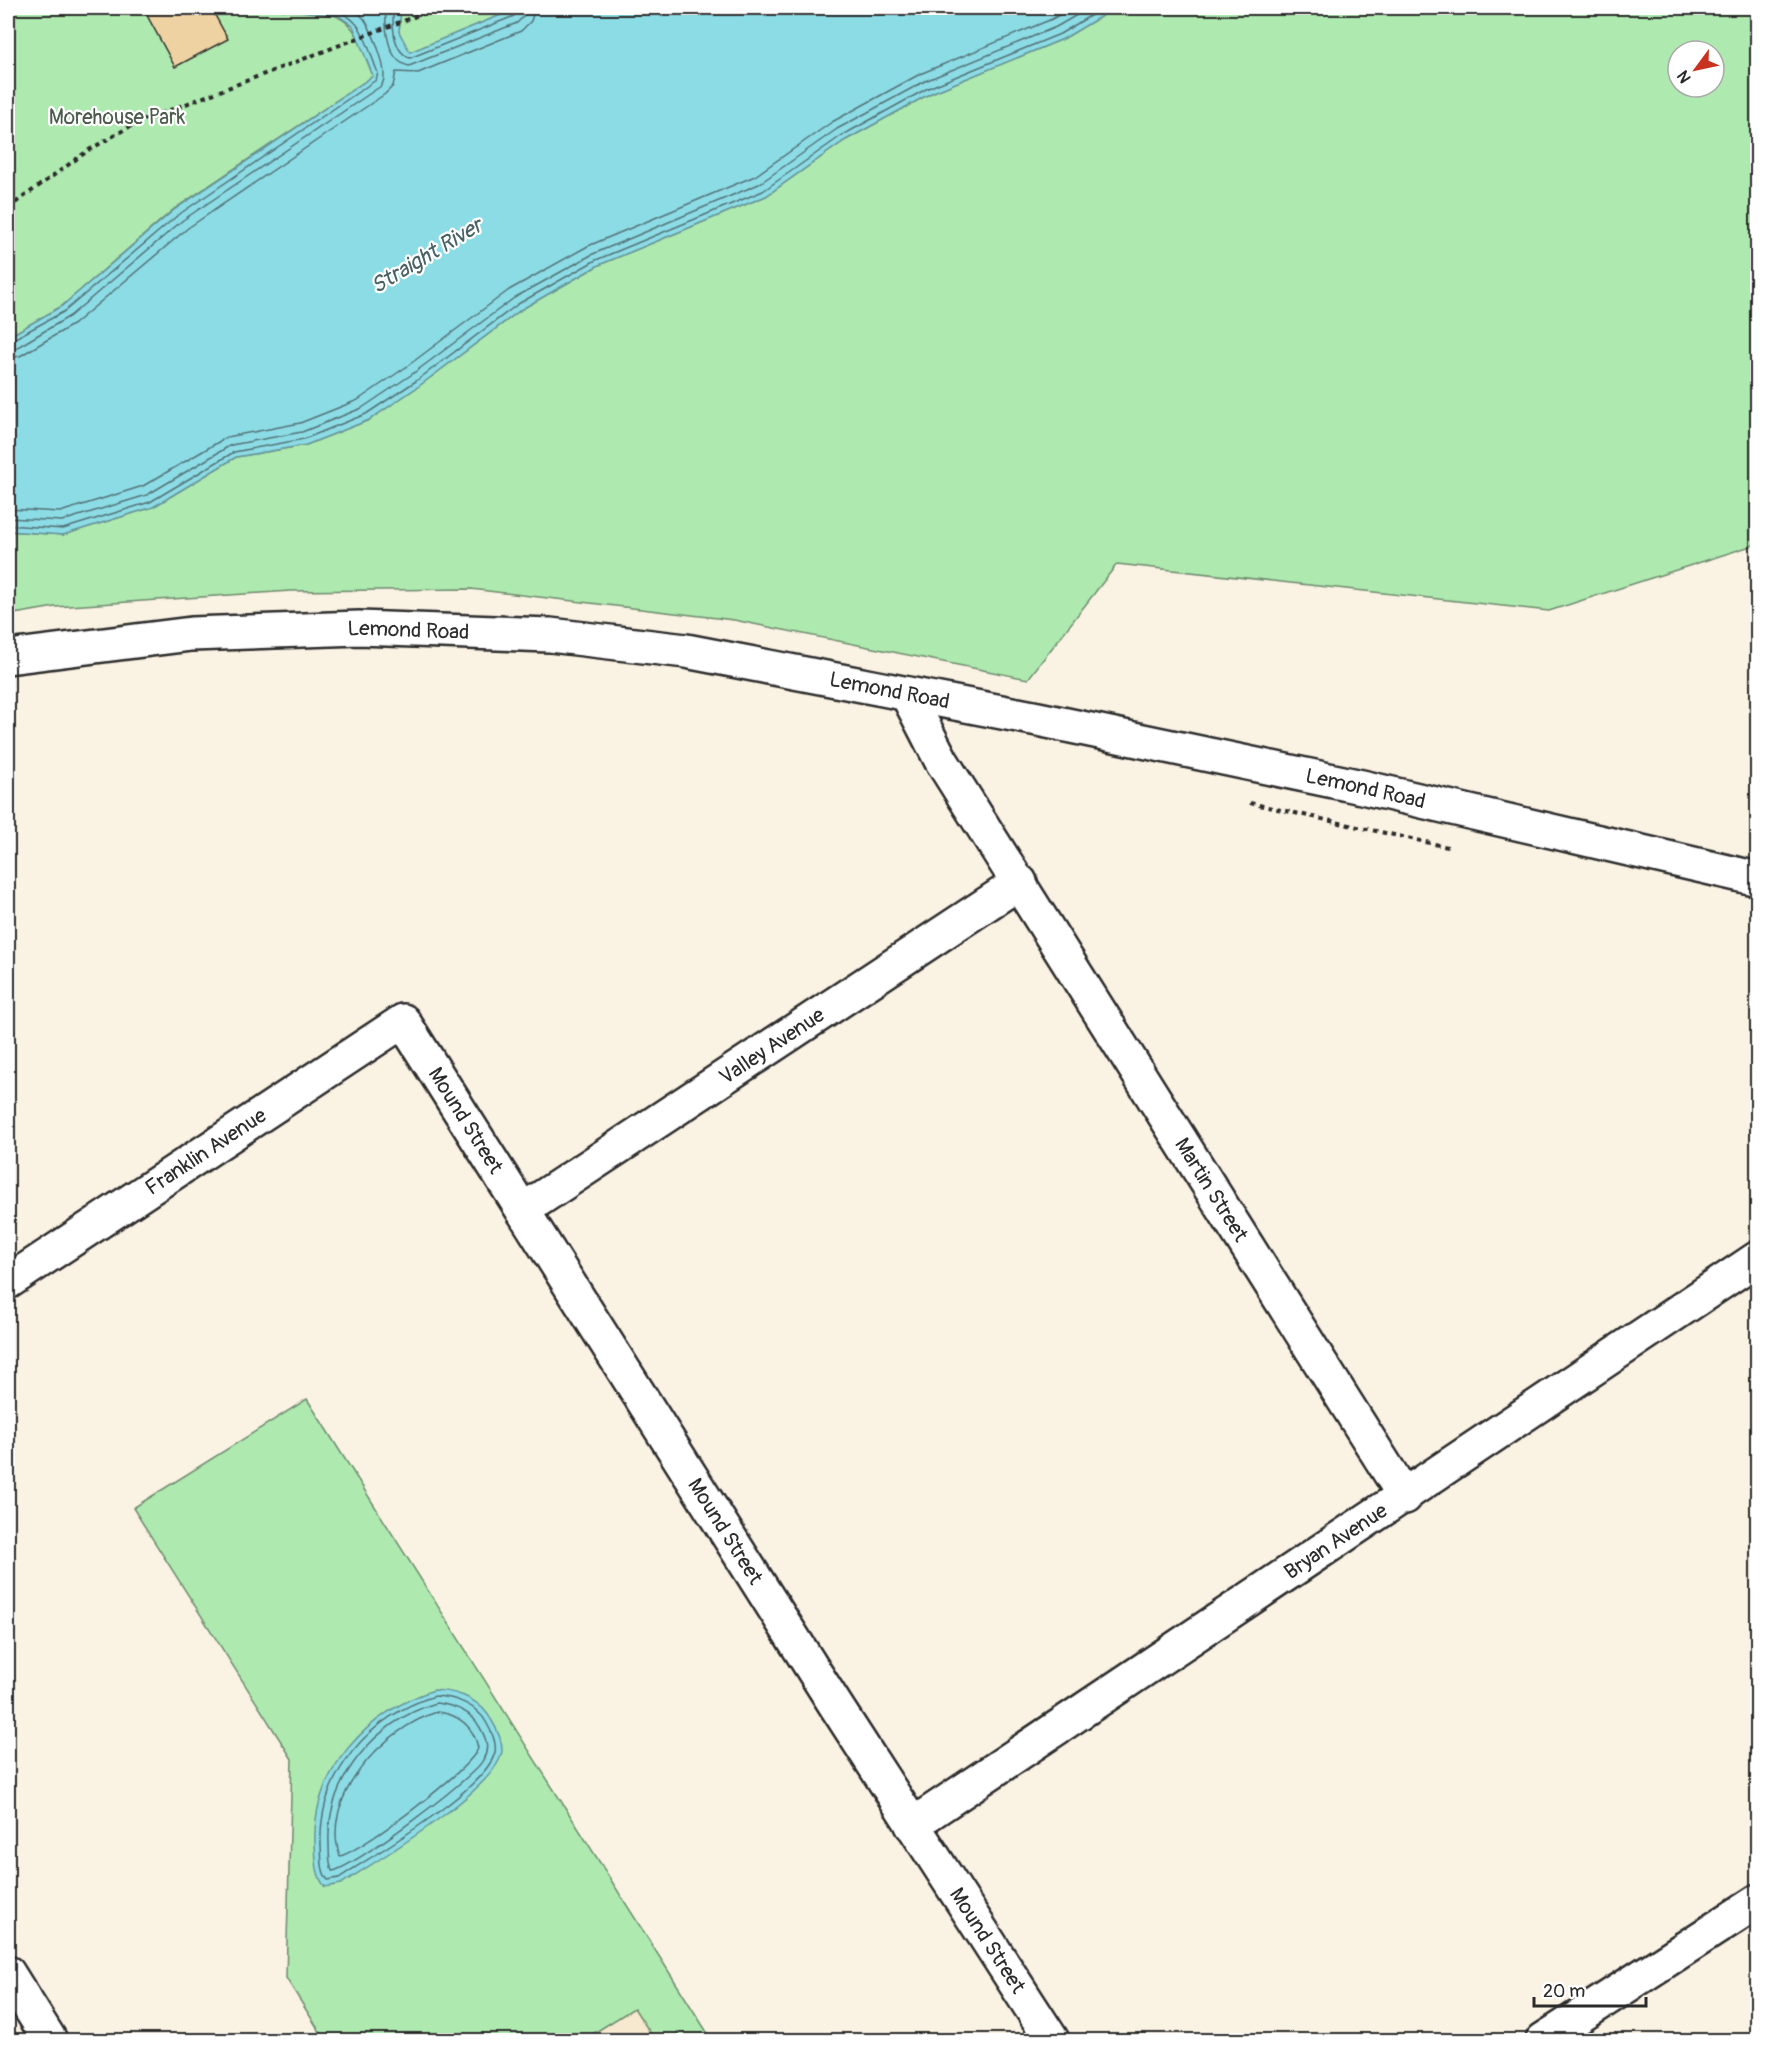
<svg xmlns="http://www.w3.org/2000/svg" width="1765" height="2048" font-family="Pangolin,sans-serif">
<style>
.built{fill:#f7e8d0}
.green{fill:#aee9af;stroke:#6c8a6d;stroke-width:1.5;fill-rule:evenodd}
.water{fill:#8cdce6;stroke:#65959b;stroke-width:1.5}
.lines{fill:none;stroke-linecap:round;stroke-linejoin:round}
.shore{stroke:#527276;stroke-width:1.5}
.building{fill:#efd2a2;stroke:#2b2b2b;stroke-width:1.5}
.minor-casing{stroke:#2b2b2b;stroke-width:38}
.major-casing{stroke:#2b2b2b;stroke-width:38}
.path{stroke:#2b2b2b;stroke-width:4;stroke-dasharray:4.5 4.5;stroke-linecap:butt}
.minor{stroke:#fff;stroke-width:33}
.major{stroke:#fff;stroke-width:33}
.labels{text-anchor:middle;stroke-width:4.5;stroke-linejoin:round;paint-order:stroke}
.park-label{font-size:21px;fill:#4c5a4c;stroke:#fff}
.street-label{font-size:21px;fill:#2b2b2b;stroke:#fff}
.water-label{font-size:22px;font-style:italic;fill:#486063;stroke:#fff}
</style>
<rect width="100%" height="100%" fill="#faf2e3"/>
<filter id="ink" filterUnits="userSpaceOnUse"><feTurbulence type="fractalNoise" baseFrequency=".0167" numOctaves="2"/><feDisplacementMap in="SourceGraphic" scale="12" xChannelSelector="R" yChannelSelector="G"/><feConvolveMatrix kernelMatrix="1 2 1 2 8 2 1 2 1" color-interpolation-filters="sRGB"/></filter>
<g filter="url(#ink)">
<!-- built -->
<path class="built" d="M634,2008l21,32h-72z"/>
<!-- green -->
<g class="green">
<path d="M8,8h267c12,4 24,3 37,3 44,2 47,29 61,65l-199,133 -112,97 -54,31z"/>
<path d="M401,8h117l-109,45 -10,-21z"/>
<path d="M1115,8h642v536l-208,67 -432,-47 -89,115 -294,-59 -263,-31 -181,2 -235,16 -47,8v-84l55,4 90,-28 83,-50 70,-12 63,-25 50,-34 103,-77 77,-44 167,-69 78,-55 87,-48 132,-54zM1678,51h36v36h-36z"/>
<path d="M307,1399l405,641h-57l-21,-32 -51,32h-258l-39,-62 6,-219 -159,-251z"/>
</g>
<!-- water -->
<g class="water">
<path d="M275,8h126l-2,24 11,20 108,-44h597l-52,31 -132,54 -87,48 -78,55 -167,69 -77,44 -103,77 -50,34 -63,25 -70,12 -83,50 -90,28 -55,-4v-194l54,-31 112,-96 199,-134 -20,-50 -14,-10z"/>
<path d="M434,1690c23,1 46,9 58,31 5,8 10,20 10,30 -4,38 -129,112 -161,133l-16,3c-10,-13 -9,-27 -10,-44 -3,-73 53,-131 119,-153z"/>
</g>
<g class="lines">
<!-- shore -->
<g class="shore">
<path d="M386,8c-1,18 0,53 23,58l108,-43 6,-6 3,-9"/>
<path d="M394,8c-2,15 -2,43 16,50l104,-42 4,-8"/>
<path d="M8,342l57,-31 113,-96 198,-135 2,-7c-13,-32 -14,-58 -52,-65"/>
<path d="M8,349l8,-1 54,-32 113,-96 198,-134c10,-12 -8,-53 -16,-66 -4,-6 -10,-9 -15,-12"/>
<path d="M8,358l12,-2 54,-32 114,-96 197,-134 8,-8 3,-14 22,1 103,-42 10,-10 4,-13"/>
<path d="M8,509l52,3 83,-26 84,-49 73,-14 58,-23 48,-33 103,-77 79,-44 167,-70 77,-54 88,-48 132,-55 19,-11"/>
<path d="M8,518l54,3 85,-26 84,-50 71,-13 60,-24 49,-33 103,-77 79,-44 166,-70 78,-55 88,-48 131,-54 33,-19"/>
<path d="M8,525l55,4 87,-27 84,-50 70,-13 62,-25 50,-33 102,-77 78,-44 167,-69 78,-55 87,-48 132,-54 43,-26"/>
<path d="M435,1696c19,1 41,8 51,26 5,9 11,20 9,30 -8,37 -123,104 -156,126l-11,2c-8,-9 -6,-24 -7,-35 -3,-70 49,-130 114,-149z"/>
<path d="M436,1703c16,2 35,8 43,23 7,11 11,22 4,34 -9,18 -133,110 -151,111 -3,-8 -3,-18 -3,-27 -3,-65 46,-122 107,-141z"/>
<path d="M437,1712c22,2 37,15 41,36 -6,21 -118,104 -138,108 -21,-59 45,-128 97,-144z"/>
</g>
</g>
<!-- building -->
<path class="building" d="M143,8h68l17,31 -53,28z"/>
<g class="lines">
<defs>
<g id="minor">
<path id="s1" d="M8,657l183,-23 168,-6 191,7 136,16 352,68 324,68 396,92"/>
<path id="s2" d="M907,694l34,66 464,737"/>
<path id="s3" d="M523,1210l497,-328"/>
<path id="s4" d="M8,1282l395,-261 433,685 216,334"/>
<path id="s5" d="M912,1825l846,-567"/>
<path d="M1543,2040l215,-139"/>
</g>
<path id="major" d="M8,1973l42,67"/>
</defs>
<!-- minor casing -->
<use href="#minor" class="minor-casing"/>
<!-- major casing -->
<use href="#major" class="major-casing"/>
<!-- path -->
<g class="path">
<path d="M8,208l81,-58 47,-27 301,-115"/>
<path d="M1250,803l198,44"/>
</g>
<!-- minor -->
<use href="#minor" class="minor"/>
<!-- major -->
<use href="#major" class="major"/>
</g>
</g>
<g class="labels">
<!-- park labels -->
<g class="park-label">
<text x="117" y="124">Morehouse Park</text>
</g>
<!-- street labels -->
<g class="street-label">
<text dy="7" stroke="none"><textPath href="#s1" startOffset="402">Lemond Road</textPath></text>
<text dy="7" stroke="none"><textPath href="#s1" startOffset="888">Lemond Road</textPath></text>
<text dy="7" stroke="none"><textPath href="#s1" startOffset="1374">Lemond Road</textPath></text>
<text dy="7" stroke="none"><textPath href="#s3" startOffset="298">Valley Avenue</textPath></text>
<text dy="7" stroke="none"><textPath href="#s4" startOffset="591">Mound Street</textPath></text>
<text dy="7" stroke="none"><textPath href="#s4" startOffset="237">Franklin Avenue</textPath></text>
<text dy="7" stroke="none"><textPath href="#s2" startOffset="582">Martin Street</textPath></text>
<text dy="7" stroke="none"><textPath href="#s4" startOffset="1077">Mound Street</textPath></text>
<text dy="7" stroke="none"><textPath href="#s5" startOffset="510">Bryan Avenue</textPath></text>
<text dy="7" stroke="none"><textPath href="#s4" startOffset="1563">Mound Street</textPath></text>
</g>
<!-- water labels -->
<g class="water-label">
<text transform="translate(426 255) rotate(-31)" y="8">Straight River</text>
</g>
</g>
<!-- margin -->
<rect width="1765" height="2048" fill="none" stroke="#fff" stroke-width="30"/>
<rect x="15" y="15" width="1735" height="2018" fill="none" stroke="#2b2b2b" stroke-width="2" filter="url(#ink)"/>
<!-- north arrow -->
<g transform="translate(1696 69) rotate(237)"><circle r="28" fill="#ffffff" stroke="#aaaaaa" stroke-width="1.5"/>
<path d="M0-4.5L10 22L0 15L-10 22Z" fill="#c8321e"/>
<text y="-9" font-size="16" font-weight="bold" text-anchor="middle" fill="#2b2b2b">N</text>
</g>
<!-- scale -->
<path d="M1534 1997v9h112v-9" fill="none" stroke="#2b2b2b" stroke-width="3"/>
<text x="1543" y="1997" font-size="18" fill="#2b2b2b" stroke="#ffffff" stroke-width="4.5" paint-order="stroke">20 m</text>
</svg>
